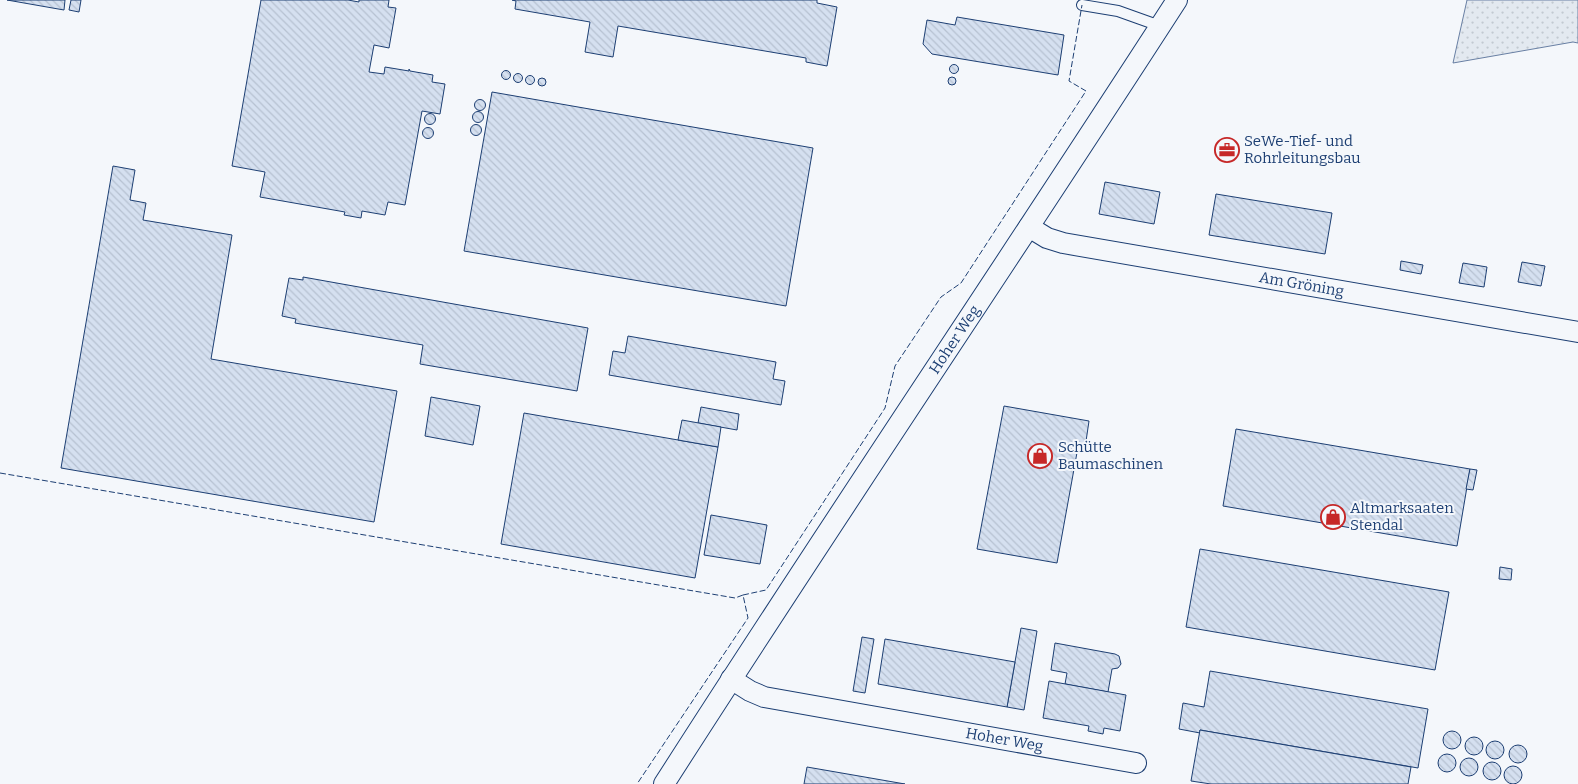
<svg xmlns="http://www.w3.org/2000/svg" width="1578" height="784" font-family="Bitter,serif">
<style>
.grass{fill:url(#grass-dots);stroke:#687fa3}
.building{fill:url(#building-back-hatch);stroke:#1d3f73}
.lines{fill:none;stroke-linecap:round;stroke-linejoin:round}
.service-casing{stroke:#1d3f73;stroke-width:12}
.minor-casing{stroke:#1d3f73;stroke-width:22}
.service{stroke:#f4f7fb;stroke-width:10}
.minor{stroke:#f4f7fb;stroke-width:20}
.fence{stroke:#1d3f73;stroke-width:1;stroke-dasharray:6 2.5;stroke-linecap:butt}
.labels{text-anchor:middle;stroke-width:4;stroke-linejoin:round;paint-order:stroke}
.poi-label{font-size:15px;fill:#1d3f73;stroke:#f4f7fb;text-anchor:start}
.street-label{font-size:15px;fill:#1d3f73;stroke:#f4f7fb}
</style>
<defs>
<pattern id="grass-dots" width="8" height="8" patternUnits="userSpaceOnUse" patternTransform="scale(1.25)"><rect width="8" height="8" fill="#e3e9f0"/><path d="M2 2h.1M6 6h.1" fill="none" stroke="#c2c9d1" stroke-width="1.8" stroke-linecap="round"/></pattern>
<pattern id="building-back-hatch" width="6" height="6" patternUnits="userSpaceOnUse" patternTransform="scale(1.25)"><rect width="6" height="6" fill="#d5e0f0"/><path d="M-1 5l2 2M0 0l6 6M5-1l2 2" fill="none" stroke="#b6c1d1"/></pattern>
</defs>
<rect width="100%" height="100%" fill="#f4f7fb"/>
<!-- grass -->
<path class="grass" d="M1467,0h111v43l-5,-1 -120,21z"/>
<!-- building -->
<g class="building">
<path d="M7,0h58l-1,10z"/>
<path d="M71,0h10l-2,12 -10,-2z"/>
<path d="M261,0h87l11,2v-2h30l-1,7 8,1 -7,40 -15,-3 -5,27 15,2 1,-7 24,4v-2l1,2 23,4 -1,7 13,2 -5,30 -18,-3 -17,94 -17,-3 -3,13 -23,-4 -1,7 -17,-3 1,-3 -85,-15 5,-25 -33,-6z"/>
<path d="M512,0h305v3l20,4 -10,59 -21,-4v-4l-188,-32 -5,31 -28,-5 5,-30 -75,-13 1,-8z"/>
<path d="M957,17l107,18 -6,40 -126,-21 -9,-10 4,-24 28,5z"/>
<circle cx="954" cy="69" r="4.5"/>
<circle cx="506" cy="75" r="4.5"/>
<circle cx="518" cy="78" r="4.5"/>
<circle cx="530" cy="80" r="4.5"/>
<circle cx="952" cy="81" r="4"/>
<circle cx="542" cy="82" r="4"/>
<path d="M492,92l321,56 -27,158 -322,-55z"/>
<circle cx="480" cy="105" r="5.5"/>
<circle cx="478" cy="117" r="5.5"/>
<circle cx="430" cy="119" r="5.5"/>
<circle cx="476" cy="130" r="5.5"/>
<circle cx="428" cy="133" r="5.5"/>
<path d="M113,166l22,4 -5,30 16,3 -3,17 89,15 -21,124 186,32 -23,131 -313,-54z"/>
<path d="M1105,182l55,10 -6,32 -55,-10z"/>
<path d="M1216,194l116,19 -7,41 -116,-19z"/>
<path d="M1401,261l22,4 -2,9 -21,-4z"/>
<path d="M1522,262l23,4 -4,20 -23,-4z"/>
<path d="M1463,263l24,4 -3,20 -25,-4z"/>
<path d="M303,277l285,51 -11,63 -157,-27 3,-19 -128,-22 1,-4 -14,-3 7,-38 14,2z"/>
<path d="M628,336l148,26 -3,17 12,2 -4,24 -172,-30 4,-24 12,2z"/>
<path d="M431,397l49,9 -7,39 -48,-9z"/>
<path d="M1004,406l85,15 -4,27 -7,-1 -21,116 -80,-14z"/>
<path d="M701,407l38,7 -2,16 -39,-7z"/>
<path d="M524,413l194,34 -23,131 -194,-34z"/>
<path d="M682,420l39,7 -3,20 -40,-7z"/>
<path d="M1236,429l234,40 -13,77 -234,-40z"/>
<path d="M1470,469l7,1 -4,20 -7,-1z"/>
<path d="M711,515l56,10 -7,39 -56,-9z"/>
<path d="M1200,549l249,43 -14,78 -249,-43z"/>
<path d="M1500,567l12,2 -1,11 -12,-1z"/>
<path d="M1021,628l16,3 -13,79 -17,-3z"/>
<path d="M862,637l12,2 -9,54 -12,-2z"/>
<path d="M885,639l130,23 -8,45 -129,-23z"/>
<path d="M1055,643l60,11 4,2 2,8 -3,4 -6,1 -4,23 -43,-8 2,-11 -16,-3z"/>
<path d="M1210,671l218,38 -10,59 -218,-38v3l-21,-4 4,-26 21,4z"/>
<path d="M1049,681l77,14 -6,36 -16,-3 -1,6 -15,-3 1,-5 -46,-8z"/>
<path d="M1200,730l211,37 -3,17h-197l-20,-3z"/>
<circle cx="1452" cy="740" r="9"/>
<circle cx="1474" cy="746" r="9"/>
<circle cx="1495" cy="750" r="9"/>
<circle cx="1518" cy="754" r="9"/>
<circle cx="1447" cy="763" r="9"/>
<circle cx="1469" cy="767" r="9"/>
<circle cx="1492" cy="771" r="9"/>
<circle cx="1513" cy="775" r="9"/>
<path d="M807,767l98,17h-101z"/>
</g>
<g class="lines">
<defs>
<path id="service" d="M1082,5l36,6 42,15"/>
<g id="minor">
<path id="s1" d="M1029,227l18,11 16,5 515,89"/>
<path id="s2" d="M731,679l19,12 14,6 372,66"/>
<path id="s3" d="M664,784c168,-263 344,-522 513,-784"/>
</g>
</defs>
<!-- service casing -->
<use href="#service" class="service-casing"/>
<!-- minor casing -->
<use href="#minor" class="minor-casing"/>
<!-- service -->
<use href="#service" class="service"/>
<!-- minor -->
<use href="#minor" class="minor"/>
<!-- fence -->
<g class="fence">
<path d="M0,473l735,125 8,-3 5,23 -111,166"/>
<path d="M743,595l23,-5 119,-182 10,-42 46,-69 20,-14 125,-192 -17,-10 13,-76"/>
</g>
</g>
<!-- icons -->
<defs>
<symbol id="office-ring" viewBox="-11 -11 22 22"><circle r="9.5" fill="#f4f7fb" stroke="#c62828" stroke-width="1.5"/><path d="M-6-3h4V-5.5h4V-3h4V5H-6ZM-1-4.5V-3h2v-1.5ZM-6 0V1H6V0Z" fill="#c62828"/></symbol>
<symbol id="shop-ring" viewBox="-11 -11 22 22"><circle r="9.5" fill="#f4f7fb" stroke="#c62828" stroke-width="1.5"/><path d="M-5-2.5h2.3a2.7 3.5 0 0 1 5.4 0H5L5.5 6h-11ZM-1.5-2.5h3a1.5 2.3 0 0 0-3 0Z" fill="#c62828"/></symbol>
</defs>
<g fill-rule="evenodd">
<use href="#office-ring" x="1213" y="136" width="28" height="28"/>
<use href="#shop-ring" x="1026" y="442" width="28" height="28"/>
<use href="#shop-ring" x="1319" y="503" width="28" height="28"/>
</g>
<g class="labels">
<!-- poi labels -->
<g class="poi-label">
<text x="1244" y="146">SeWe-Tief- und<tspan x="1244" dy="17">Rohrleitungsbau</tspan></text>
<text x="1058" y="452">Schütte<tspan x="1058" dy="17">Baumaschinen</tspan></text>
<text x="1350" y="513">Altmarksaaten<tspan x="1350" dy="17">Stendal</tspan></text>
</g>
<!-- street labels -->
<g class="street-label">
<text dy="5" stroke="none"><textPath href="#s1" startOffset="280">Am Gröning</textPath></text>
<text dy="5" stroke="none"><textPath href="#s3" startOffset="531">Hoher Weg</textPath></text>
<text dy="5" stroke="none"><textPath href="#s2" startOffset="282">Hoher Weg</textPath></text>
</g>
</g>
</svg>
